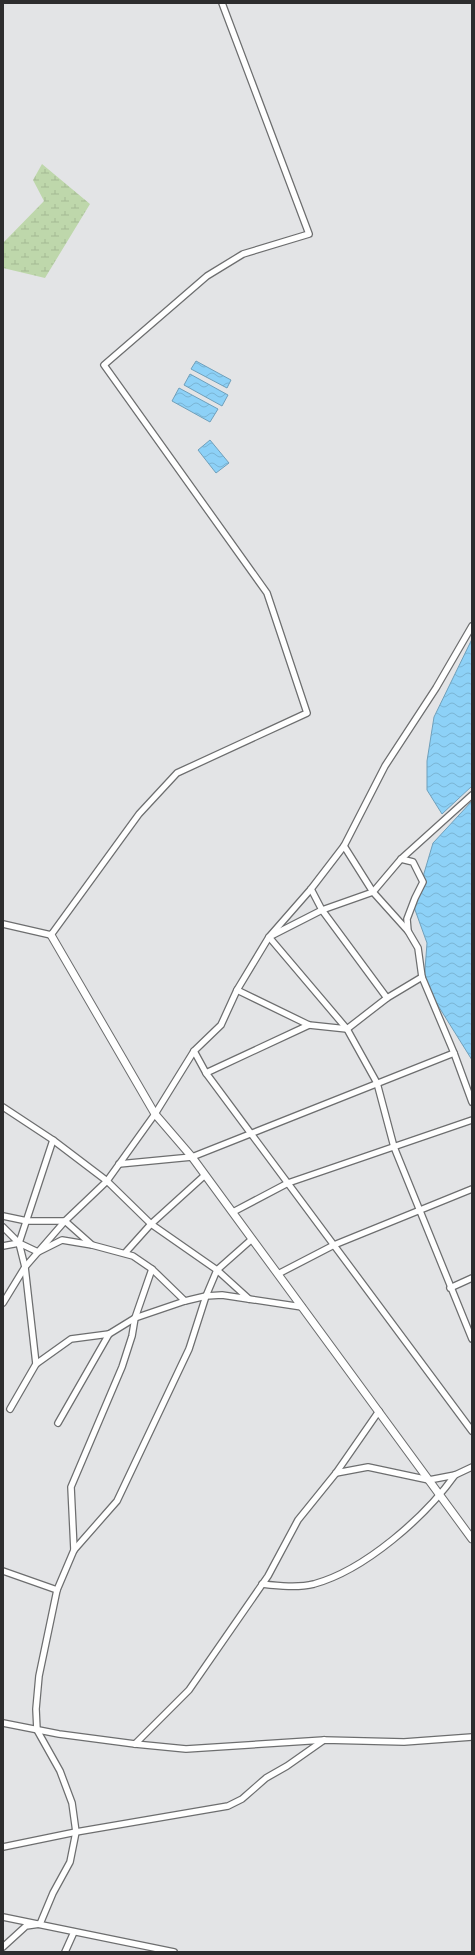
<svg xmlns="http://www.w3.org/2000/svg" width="475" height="1955" font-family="Commissioner,sans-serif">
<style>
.wetland{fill:url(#wetland-marsh)}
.water{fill:url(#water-waves);stroke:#70a0bb}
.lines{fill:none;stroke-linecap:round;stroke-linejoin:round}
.minor-casing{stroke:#6d6e6f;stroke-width:8}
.tertiary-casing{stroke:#6d6e6f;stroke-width:9}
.minor{stroke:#fff;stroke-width:5.5}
.tertiary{stroke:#fff;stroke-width:7}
</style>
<defs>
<pattern id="wetland-marsh" width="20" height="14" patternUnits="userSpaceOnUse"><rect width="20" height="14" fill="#bed7ab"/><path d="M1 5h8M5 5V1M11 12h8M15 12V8" fill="none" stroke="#a4b993"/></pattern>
<pattern id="water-waves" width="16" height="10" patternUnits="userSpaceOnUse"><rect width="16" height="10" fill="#8dd1f7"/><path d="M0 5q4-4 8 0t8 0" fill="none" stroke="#7ab4d4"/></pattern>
</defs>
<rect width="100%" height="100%" fill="#e3e4e6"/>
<!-- wetland -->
<path class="wetland" d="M42,164l48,40 -45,74 -42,-10v-25l41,-42 -11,-21z"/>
<!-- water -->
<g class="water">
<path d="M196,361l35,19 -4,8 -36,-19z"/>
<path d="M190,374l38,21 -6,11 -38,-21z"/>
<path d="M179,388l39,21 -8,13 -38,-21z"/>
<path d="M210,440l19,23 -13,10 -18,-23z"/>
<path d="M472,639v147l-30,28 -15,-24v-29l7,-44z"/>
<path d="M472,801v259l-48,-77 3,-40 -13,-36 19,-64z"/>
</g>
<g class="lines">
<defs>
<g id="minor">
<path d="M472,795l-71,64 -28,33 -51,18 -53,27 78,92 30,54 17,64 78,192"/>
<path d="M344,846l29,46 35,39"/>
<path d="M401,859l12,3 10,20 -8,16 -8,21 1,12 10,17 4,29 32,76 18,49"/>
<path d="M311,889l11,21 65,88"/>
<path d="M3,924l48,11 88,-121 38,-41 130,-60 -40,-120 -163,-228 103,-89 36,-22 66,-20 -87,-231"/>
<path d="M237,990l72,35 38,4 40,-31 35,-21"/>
<path d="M194,1051l12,22 266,358"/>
<path d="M206,1073l103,-48"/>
<path d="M3,1107l50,33 54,41 44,43 66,46 32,29"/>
<path d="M119,1164l73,-7 262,-104"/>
<path d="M233,1212l55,-29 184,-63"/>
<path d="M3,1216l24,5h38l27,24 41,11 19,13 33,32 21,-5 16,-1 80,12"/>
<path d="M3,1227l16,16 6,24 11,97"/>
<path d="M19,1243l34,-103"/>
<path d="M3,1246l16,-3 19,9 24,-12 30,5"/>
<path d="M125,1253l26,-29 54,-49"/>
<path d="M278,1274l56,-29 138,-56"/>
<path d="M450,1288l22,-10"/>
<path d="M3,1303l22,-36 40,-46 42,-40 48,-67 39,-63 27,-26 16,-35 32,-53 42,-48 33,-43 41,-80 51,-78 36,-62"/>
<path d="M10,1409l26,-45 35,-25 38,-5 26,-16 50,-17"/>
<path d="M58,1423l51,-89"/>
<path d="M336,1473l32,-6 61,13 26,-5 17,-8"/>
<path d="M74,1550l-3,-63 51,-120 10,-31 3,-18 17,-49"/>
<path d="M3,1571l54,19"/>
<path d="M262,1584c17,2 36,4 52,0 51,-14 111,-67 141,-109"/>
<path d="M3,1723l56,11 76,10 51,5 138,-9 80,2 68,-5"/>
<path d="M135,1744l54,-54 79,-114 30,-56 38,-47 43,-62"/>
<path d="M3,1847l73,-15 152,-26 14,-7 24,-21 21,-12 37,-26"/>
<path d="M3,1917l171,35"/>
<path d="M3,1947l23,-21 14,-2 13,-31 17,-31 6,-30 -4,-29 -12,-32 -23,-41 -1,-21 3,-33 18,-86 17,-40 43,-49 72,-152 17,-53 11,-26 35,-31"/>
<path d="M65,1952l9,-20"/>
</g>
<path id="tertiary" d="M51,935l104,179 37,43 280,382"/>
</defs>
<!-- minor casing -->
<use href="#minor" class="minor-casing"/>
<!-- tertiary casing -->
<use href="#tertiary" class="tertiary-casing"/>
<!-- minor -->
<use href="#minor" class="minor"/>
<!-- tertiary -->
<use href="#tertiary" class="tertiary"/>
</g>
<!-- border -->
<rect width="475" height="1955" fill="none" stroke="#2d2d2e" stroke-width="8"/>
</svg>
